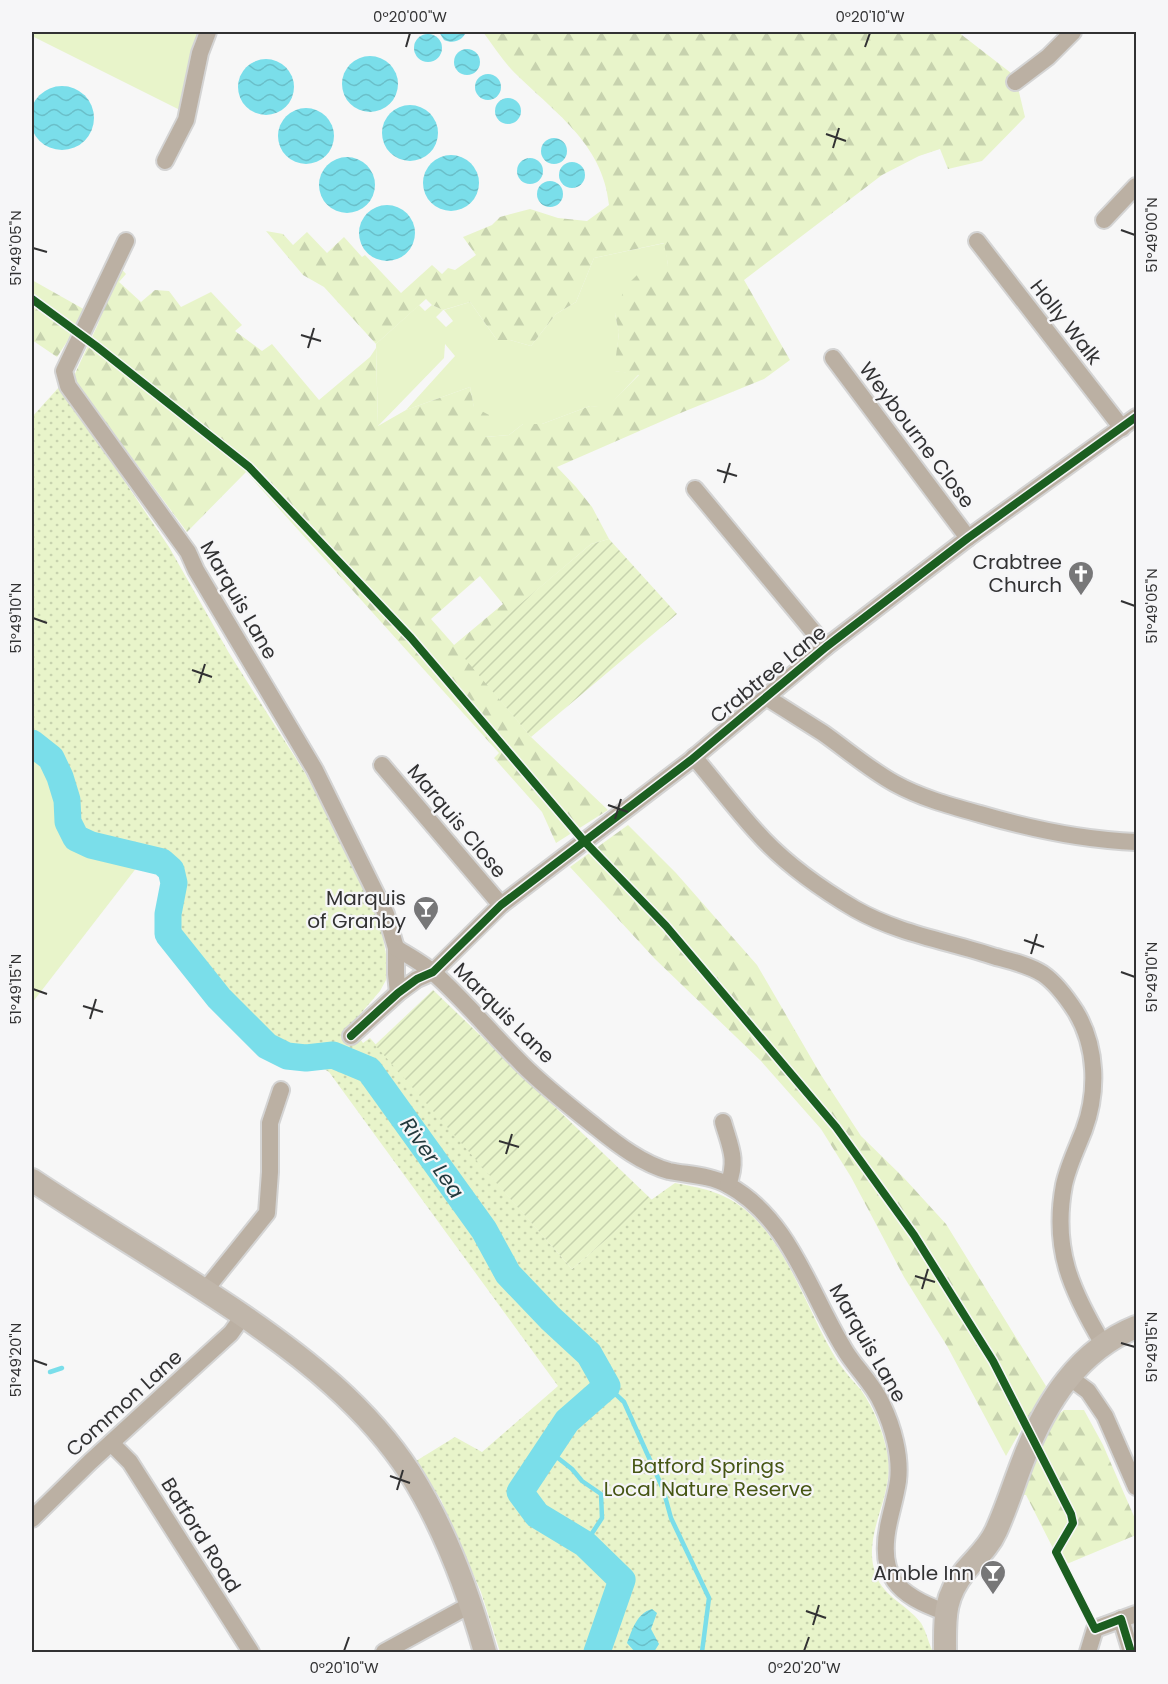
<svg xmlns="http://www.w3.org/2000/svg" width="1168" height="1684" font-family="Poppins,sans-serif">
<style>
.grass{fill:#e8f4ca}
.forest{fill:url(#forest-firs);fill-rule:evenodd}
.park{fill:url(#park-dots)}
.garden{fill:url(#garden-furrows)}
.water{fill:url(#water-waves)}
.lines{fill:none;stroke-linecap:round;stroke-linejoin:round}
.stream{stroke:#7adeea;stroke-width:4.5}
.river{stroke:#7adeea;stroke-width:27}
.street-casing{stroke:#d4d4d4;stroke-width:20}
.secondary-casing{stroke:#d4d4d4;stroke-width:26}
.street{stroke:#bbb0a3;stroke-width:16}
.secondary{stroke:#c0b6aa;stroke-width:22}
.cycleway-casing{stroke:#f6f6f8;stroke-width:11}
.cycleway{stroke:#1b5e20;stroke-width:8}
.ticks{fill:none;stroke:#323233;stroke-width:2}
.labels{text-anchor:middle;stroke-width:4.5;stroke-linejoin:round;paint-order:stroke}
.street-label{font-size:20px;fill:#323233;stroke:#f6f6f8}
.poi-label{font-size:20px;fill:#323233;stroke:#f6f6f8;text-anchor:end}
.park-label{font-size:20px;fill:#465614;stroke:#f6f6f8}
.water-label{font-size:21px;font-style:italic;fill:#22393d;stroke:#f6f6f8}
.neatline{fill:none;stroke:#323233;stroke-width:2}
.ticks-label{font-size:15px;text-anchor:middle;fill:#323233}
</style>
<defs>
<pattern id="forest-firs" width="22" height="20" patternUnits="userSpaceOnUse" patternTransform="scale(1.5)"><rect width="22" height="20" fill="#e8f4ca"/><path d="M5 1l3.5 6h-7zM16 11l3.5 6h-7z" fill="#c7d2ae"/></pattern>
<pattern id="park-dots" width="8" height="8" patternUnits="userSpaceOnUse" patternTransform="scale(1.5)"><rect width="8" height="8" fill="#e8f4ca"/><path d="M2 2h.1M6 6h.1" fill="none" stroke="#c7d2ae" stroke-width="1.8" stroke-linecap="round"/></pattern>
<pattern id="garden-furrows" width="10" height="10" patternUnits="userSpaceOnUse" patternTransform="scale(1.5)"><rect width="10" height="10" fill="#e8f4ca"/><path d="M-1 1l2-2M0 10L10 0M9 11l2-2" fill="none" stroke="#c7d2ae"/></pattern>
<pattern id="water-waves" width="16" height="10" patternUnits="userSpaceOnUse" patternTransform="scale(1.5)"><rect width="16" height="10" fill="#7adeea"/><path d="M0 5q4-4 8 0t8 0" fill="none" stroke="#6abfc9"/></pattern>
</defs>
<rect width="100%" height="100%" fill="#f7f7f7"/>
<!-- grass -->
<g class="grass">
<path d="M32,32h169l-19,79 -150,-75z"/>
<path d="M665,243l3,22 -53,49 4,18 -4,39 24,3 -32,34 -17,-2 -48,18h-19l-14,11 -24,2 -11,-29 -4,-21 -64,23 49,-54 -10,-12 -1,14 -66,68 -2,-82 43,-39 6,6 7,-6 11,5 -7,7 10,10 7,-6 -9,-11 26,-8 27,38h13l21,6 25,-32 20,-12 18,-44z"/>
<path d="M32,743l19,15 9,19 7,23 1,22 8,16 15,7 53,13 -112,145z"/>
</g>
<!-- forest -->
<g class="forest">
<path d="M483,32h475l53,41 8,19 6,25 -43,44 -34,8 -8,-20 -21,7 -37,19 -138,105 46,80 -26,19 -81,33 -126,55 19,20 16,20 17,32 -18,5 -129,110 69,83 77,73 -52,33 -14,-31 -48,-54 5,-5 -253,-281 -59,60 -114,-154 25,-54 20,-59 8,9 -7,8 22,20 14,-12 14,1 12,16 30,-15 31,33 -7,6 27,20 10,-7 47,56 51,-43 6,-9 2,78 28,-16 64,-23 4,20 15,8 -4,22 24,-2 14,-11h19l48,-18 17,1 32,-32 -25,-4 5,-38 -4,-19 10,-27 15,-15 28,-7 -4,-22 -70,15 -18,44 -20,12 -25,32 -21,-6h-13l-27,-38 -27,8 -11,-5 -6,-6 -50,45 -52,-57 -21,-12 -37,-44 17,3 10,11 14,-13 20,21 17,-16 18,20 3,-2 36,38 31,-28 10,9 6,-6 7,2 21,-15 -13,-18 29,-12 8,-8 30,-8 28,9 29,3 22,-16c-6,-63 -57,-94 -98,-136 -10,-11 -19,-25 -28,-37zM480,576l23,28 -49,41 -23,-26z"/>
<path d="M32,280l55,31 -30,46 -25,-17z"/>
<path d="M628,825l48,48 81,92 64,110 40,61 43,42 42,46 100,162 -40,70 -59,-110 -43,-69 -53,-100 -30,-48 -60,-68 -106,-102 -85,-92z"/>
<path d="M1064,1410h20l19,35 33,76v14l-74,31 -36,-71h-4l2,-26 29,-50z"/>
</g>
<!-- park -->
<path class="park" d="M60,386l109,161 60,106 76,120 28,53 41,84 9,28 5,27 -2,15 -6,11 -30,35 13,17 7,-5 202,231 79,-69 24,-17c26,5 46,8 68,25 45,35 65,106 95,154 7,10 15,19 23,28 14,20 23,44 27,67 6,38 -24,74 -14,112 6,27 32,34 47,54 5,8 8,21 12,29h-433l-19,-60 -40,-92 -25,-39 39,-24 27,15 76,-66 -229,-314 -23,-14 -19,-2 -20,-10 -48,-48 -51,-64v-20l6,-31 -3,-13 -9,-9 -71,-16 -15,-7 -8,-16 -1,-22 -7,-23 -9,-19 -19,-15v-326z"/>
<!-- garden -->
<g class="garden">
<path d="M609,539l68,75 -146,123 -70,-83 130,-110z"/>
<path d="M433,990l219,210 -80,69 -197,-224z"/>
</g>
<!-- water -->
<g class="water">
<path d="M439,32h27c-4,9 -13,12 -22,8z"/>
<circle cx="428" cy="48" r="14"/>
<circle cx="467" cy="62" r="13"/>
<circle cx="370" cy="84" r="28"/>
<circle cx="266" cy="87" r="28"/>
<circle cx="488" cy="87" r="13"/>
<circle cx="62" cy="118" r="32"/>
<circle cx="508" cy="111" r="13"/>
<circle cx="410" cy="133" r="28"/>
<circle cx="306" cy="136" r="28"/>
<circle cx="554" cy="151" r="13"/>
<circle cx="451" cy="183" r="28"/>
<circle cx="347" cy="185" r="28"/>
<circle cx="530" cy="171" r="13"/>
<circle cx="572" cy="175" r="13"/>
<circle cx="550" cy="194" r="13"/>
<circle cx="387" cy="233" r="28"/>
<path d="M652,1609l5,4 -6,16 8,15 -5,8h-19l-8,-9c5,-13 10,-30 25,-34z"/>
</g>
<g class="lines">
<!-- stream -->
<g class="stream">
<path d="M50,1372l12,-4"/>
<path d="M607,1386l17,16 39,87 8,29 38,80 -7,54"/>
<path d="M549,1447l9,11 14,11 10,12 19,13 1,24 -17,26"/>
</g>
<!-- river -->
<path class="river" d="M32,743l19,15 9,19 7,23 1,22 8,16 15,7 71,17 9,8 3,13 -6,31v20l51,64 48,48 20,10 19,2 27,-3 36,15 115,160 24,44 42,44 39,36 18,32 -40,35 -47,71 17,23 48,29 37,36 -25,72"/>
<defs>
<g id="street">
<path d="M1015,82l33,-25 25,-25"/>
<path d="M165,161l21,-41 14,-67 8,-21"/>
<path d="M1104,220l32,-34"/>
<path d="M126,241l-62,130 4,15 120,166 8,18 119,200 71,144 10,34v26l2,19"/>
<path d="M977,241l145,187"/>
<path d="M833,358l135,180"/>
<path d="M695,489l131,158"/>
<path d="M766,697c19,12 38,24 57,36 24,17 46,36 71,50 27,15 57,23 86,31 51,15 103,26 156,28"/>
<path d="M694,757c24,28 45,57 70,83 26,27 59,50 91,69 44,25 93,32 141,48 15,4 33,8 47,17 13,9 24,24 33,38 21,35 22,80 8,118 -7,18 -16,36 -20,55 -12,64 7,105 39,159"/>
<path d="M382,765l119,140"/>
<path d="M396,948c13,8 28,16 39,26 31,28 58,61 88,91 22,22 49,43 74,63 21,17 46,36 72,43 20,4 41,4 59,14 61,33 81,106 115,162 11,20 30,36 39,57 11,23 19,52 16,77 -2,14 -6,27 -9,41 -12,54 8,73 56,90"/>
<path d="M351,1036l47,-43 19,-14 16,-7 68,-67 190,-145 135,-113 142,-109 168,-121"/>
<path d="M723,1122c7,25 15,37 5,63"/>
<path d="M206,1289l61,-76 3,-41v-49l11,-33"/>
<path d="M1069,1377l19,14 17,25 31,71"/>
<path d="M111,1443l19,19 121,190"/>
<path d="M32,1519l58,-57 141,-129 12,-17"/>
<path d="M1121,1619l10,33"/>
<path d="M384,1652l86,-47"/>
<path d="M1088,1652l7,-23 41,-15"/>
</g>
<g id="secondary">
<path d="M32,1180c69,46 141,88 210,135 64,44 125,92 168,158 34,54 58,118 75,179"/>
<path d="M945,1652c0,-33 -2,-54 20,-81 11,-13 24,-24 31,-40 11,-24 18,-48 28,-73 22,-56 55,-108 112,-131"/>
</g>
</defs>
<!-- street casing -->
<use href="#street" class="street-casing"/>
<!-- secondary casing -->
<use href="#secondary" class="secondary-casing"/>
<!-- street -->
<use href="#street" class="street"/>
<!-- secondary -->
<use href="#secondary" class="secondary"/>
<defs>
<g id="cycleway">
<path d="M32,299l64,47 153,121 162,171 173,203 82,85 170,201 78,108 79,126 78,153 2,9 -17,29 39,77 26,-10 10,33"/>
<path d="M351,1036l47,-43 19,-14 16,-7 68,-67 190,-145 135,-113 142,-109 168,-121"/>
</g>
</defs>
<!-- cycleway casing -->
<use href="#cycleway" class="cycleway-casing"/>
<!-- cycleway -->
<use href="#cycleway" class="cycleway"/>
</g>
<!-- ticks -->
<path class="ticks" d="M406,47l4,-14M865,47l5,-14M826,134l20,7M833,148l6,-20M1121,230l14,5M33,248l14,4M301,335l20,6M308,348l6,-20M717,470l20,6M724,483l6,-20M1121,601l14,5M33,618l14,5M192,670l20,7M199,683l6,-19M608,805l20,7M615,819l6,-20M1024,940l20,7M1031,954l6,-20M1121,972l14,5M33,989l14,5M83,1006l20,6M90,1019l6,-20M499,1141l20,6M506,1154l6,-20M915,1276l20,6M922,1289l6,-20M1121,1343l14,4M33,1360l14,5M390,1476l20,7M397,1490l6,-20M806,1611l20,7M813,1625l6,-20M344,1651l5,-14M804,1651l5,-14"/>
<!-- icons -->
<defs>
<symbol id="church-pin" viewBox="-11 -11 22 30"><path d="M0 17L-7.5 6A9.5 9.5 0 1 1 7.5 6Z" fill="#777778" stroke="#f6f6f8"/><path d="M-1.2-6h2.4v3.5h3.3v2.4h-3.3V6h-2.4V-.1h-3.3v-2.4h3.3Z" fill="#fff"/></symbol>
<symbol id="bar-pin" viewBox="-11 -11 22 30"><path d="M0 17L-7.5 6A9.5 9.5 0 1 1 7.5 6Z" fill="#777778" stroke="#f6f6f8"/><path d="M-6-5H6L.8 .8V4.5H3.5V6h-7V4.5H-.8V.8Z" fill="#fff"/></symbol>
</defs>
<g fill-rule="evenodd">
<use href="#church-pin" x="1066" y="559" width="30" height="40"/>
<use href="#bar-pin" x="411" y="894" width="30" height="40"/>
<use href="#bar-pin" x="978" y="1558" width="30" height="40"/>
</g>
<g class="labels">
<!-- street labels -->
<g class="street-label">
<text transform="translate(1066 322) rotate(52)" y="7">Holly Walk</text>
<text transform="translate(917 435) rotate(53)" y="7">Weybourne Close</text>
<text transform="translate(239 600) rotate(60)" y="7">Marquis Lane</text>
<text transform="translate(768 674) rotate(-39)" y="7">Crabtree Lane</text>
<text transform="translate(457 821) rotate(50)" y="7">Marquis Close</text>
<text transform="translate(504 1013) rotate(45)" y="7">Marquis Lane</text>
<text transform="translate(868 1343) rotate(60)" y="7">Marquis Lane</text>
<text transform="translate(124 1403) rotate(-42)" y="7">Common Lane</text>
<text transform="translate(201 1535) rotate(58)" y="7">Batford Road</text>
</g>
<!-- poi labels -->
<g class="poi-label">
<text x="1062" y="569">Crabtree<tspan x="1062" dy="23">Church</tspan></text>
<text x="406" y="905">Marquis<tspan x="406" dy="23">of Granby</tspan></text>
<text x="974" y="1580">Amble Inn</text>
</g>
<!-- park labels -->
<g class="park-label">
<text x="708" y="1473">Batford Springs<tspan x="708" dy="23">Local Nature Reserve</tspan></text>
</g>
<!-- water labels -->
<g class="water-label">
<text transform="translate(432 1158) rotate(55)" y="7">River Lea</text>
</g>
</g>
<!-- border -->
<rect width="1168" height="1684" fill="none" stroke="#f6f6f8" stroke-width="66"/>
<rect x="33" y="33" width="1102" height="1618" class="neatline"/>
<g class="ticks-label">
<text x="410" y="22">0°20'00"W</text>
<text x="870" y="22">0°20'10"W</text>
<text transform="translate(1152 235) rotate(-90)" y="5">51°49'00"N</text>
<text transform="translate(16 248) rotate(-90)" y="5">51°49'05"N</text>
<text transform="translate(1152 606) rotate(-90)" y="5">51°49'05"N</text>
<text transform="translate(16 618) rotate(-90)" y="5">51°49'10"N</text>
<text transform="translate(1152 977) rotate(-90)" y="5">51°49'10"N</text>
<text transform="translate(16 989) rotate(-90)" y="5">51°49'15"N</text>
<text transform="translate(1152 1347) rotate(-90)" y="5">51°49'15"N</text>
<text transform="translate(16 1360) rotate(-90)" y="5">51°49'20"N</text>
<text x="344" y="1673">0°20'10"W</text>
<text x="804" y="1673">0°20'20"W</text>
</g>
</svg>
